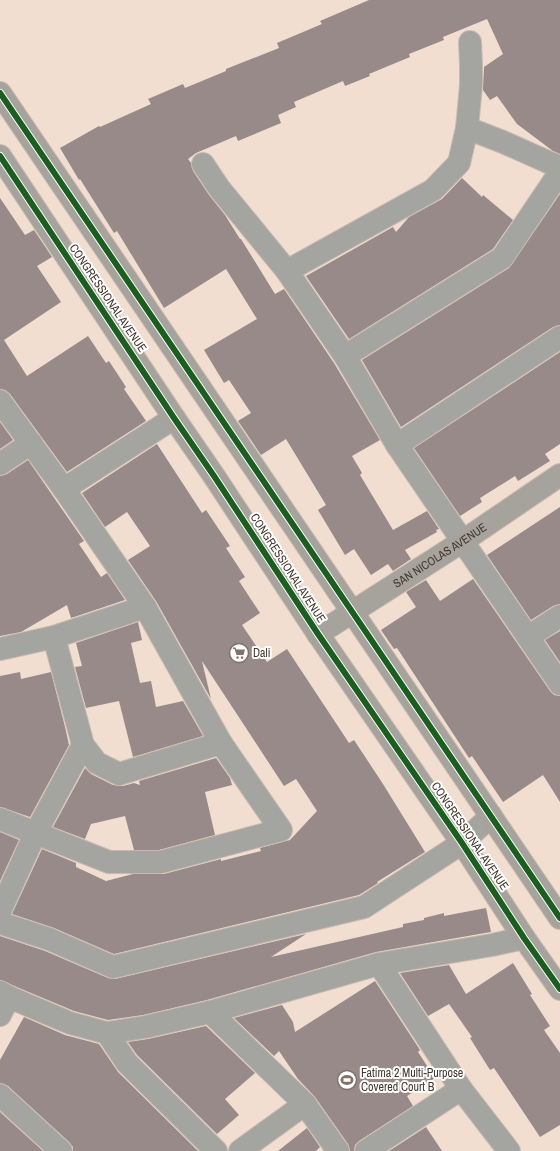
<svg xmlns="http://www.w3.org/2000/svg" width="560" height="1151" font-family="'Archivo Narrow',sans-serif">
<style>
.building{fill:#988a88}
.lines{fill:none;stroke-linecap:round;stroke-linejoin:round}
.street-casing{stroke:#c9baaf;stroke-width:24}
.secondary-casing{stroke:#c9baaf;stroke-width:24}
.street{stroke:#a4a5a0;stroke-width:22}
.secondary{stroke:#a5a39c;stroke-width:22}
.cycleway-casing{stroke:#fff;stroke-width:8}
.cycleway{stroke:#1b5e20;stroke-width:6}
.labels{text-anchor:middle;stroke-width:4;stroke-linejoin:round;paint-order:stroke}
.street-label{font-size:12px;fill:#45382e;stroke:#fff}
.poi-label{font-size:12px;fill:#45382e;stroke:#fff;text-anchor:start}
</style>
<rect width="100%" height="100%" fill="#f1ded1"/>
<!-- building -->
<g class="building">
<path d="M369,0h191v154l-7,-3 -36,-27 -20,-28 -7,4 -7,-10 1,-23 19,-13 -16,-35 -44,18 1,3 -35,14 1,3 -41,17 1,2 -25,10 -2,-5 -49,21 2,5 -18,8 3,8 -43,18 -2,-5 -40,17 -8,6 3,4 2,8 16,24 16,20 15,24h1l34,55 9,-5 50,74 46,77 -28,16 10,17 -2,2 33,55 34,-19 12,18 -3,1 1,2 -32,18 6,9 -18,12 -5,-7 -17,11 -17,-26 -9,6 -27,-45 8,-5 -40,-66 -25,16 -23,-34 13,-8 -22,-33 -5,3 -20,-33 53,-31 -31,-50 -62,39 -47,-77 -3,2 -34,-54 -1,1 -19,-32 39,-22 1,1 51,-23 -3,-5 35,-15 2,4 41,-17v-2l53,-21 -2,-5 45,-19 -2,-3z"/>
<path d="M462,178l20,19 1,-2 30,25 -20,29 -144,90 -43,-63 87,-49 3,5 13,-15 33,-18z"/>
<path d="M560,194v131l-7,2 -152,100 -39,-67 147,-92z"/>
<path d="M0,198l25,37 9,-5 18,27 -15,9 24,36 -57,38 23,36 61,-40 18,27 3,-2 17,26 -2,2 22,32 -79,51 -57,-78 -5,-4 -5,-1z"/>
<path d="M560,352v92l-15,10 5,7 -32,20 -3,-5 -35,22 2,4 -22,14 -46,-68z"/>
<path d="M0,422l13,18 -13,9z"/>
<path d="M157,444l45,69 4,-3 24,36 -4,2 19,29 -6,4 21,32 -18,12 25,37 20,-13 62,94 5,-3 29,44 42,68 -48,30 1,1 -19,12 -245,59 -60,-26 -42,-14 30,-65 34,14v4l30,14 27,-7h31l57,-15v2l40,-10 -1,-3 30,-8 27,-29 -21,-32 -12,7 -82,-125 9,38 -55,-98 -28,-41 22,-14 -23,-34 -22,15 -23,-34z"/>
<path d="M28,460l56,81 -5,3 22,33 6,-4 18,27 -54,18 -4,-13 -46,27 -21,4v-160l7,-2z"/>
<path d="M560,507v97l-7,2 -22,14 -44,-65z"/>
<path d="M473,579l77,112 4,4 6,1v106l-17,-27 -40,27 -31,-46 -3,2 -72,-110 -3,1 -13,-19 35,-23 -10,-15 20,-12 14,21z"/>
<path d="M138,622l4,18 -11,3 9,40 11,-2 5,26 27,-6 20,35 -70,21 -14,-56 -33,7 -11,-41 7,-1 -6,-23z"/>
<path d="M560,631v31l-15,-22z"/>
<path d="M20,672l1,7 30,-7 14,55 4,18 -39,72 -30,-10v-131z"/>
<path d="M216,758l14,20 2,7 -27,7 10,43 -56,15h-25l-9,-34 -34,8 -6,15 -32,-12 32,-59 6,6 22,11 10,1 11,-3 6,2 -1,-4z"/>
<path d="M0,832l19,8 -19,41z"/>
<path d="M486,908l5,24 -115,20 -169,48 -64,15 -35,5 -34,-9 -74,-31v-44l45,15 63,27 7,1 191,-45 -35,23 132,-30v-3l21,-4v-2l20,-5v3z"/>
<path d="M513,963l19,31 -2,1 20,31 -6,4 16,23v72l-20,12 -46,-69 -4,2 -20,-32 2,-1 -23,-33 -21,12 -28,-43 49,-8 17,29z"/>
<path d="M375,981l45,69 -2,2 17,26 -28,18 6,10 -54,35 -4,4 -1,6h-4l-2,-7 -33,-47 -17,-18 -19,-28 -5,5 -40,-38 48,-13 11,17 2,10z"/>
<path d="M24,1017l41,18 34,9 19,28 80,79h-125v-4l-4,-5 -61,-56 -8,-3v-23z"/>
<path d="M206,1026l49,47 -30,26 14,16 -22,19 -80,-79 -9,-13 20,-3z"/>
<path d="M0,1112l43,39h-43z"/>
<path d="M426,1127l16,24h-53z"/>
<path d="M307,1128l13,19 -4,4h-38z"/>
</g>
<g class="lines">
<defs>
<g id="street">
<path d="M467,128l36,14 54,24 3,3"/>
<path d="M203,164l16,24 68,83 58,85 52,89 163,239"/>
<path d="M287,271l146,-81 26,-27 8,-35 4,-43v-20l-1,-23"/>
<path d="M345,356l157,-98 58,-86"/>
<path d="M0,401l64,88 81,118 76,136 60,87 -120,32h-52l-109,-43"/>
<path d="M397,445l163,-108"/>
<path d="M0,464l31,-21"/>
<path d="M64,489l110,-71"/>
<path d="M54,637l29,108 14,18 22,11 102,-31"/>
<path d="M528,637l32,-21"/>
<path d="M0,649l54,-12 91,-30"/>
<path d="M0,911l35,-77 48,-89"/>
<path d="M0,923l49,16 64,28 251,-60 98,-64 29,-27"/>
<path d="M379,964l82,125 48,62"/>
<path d="M0,992l9,5 61,26 37,10 20,30 89,88"/>
<path d="M210,1012l95,92 33,47"/>
<path d="M0,1015l9,-18"/>
<path d="M107,1033l38,-6 65,-15 169,-48 113,-19 32,-7"/>
<path d="M0,1095l61,56"/>
<path d="M240,1151l65,-47"/>
<path d="M366,1151l95,-62"/>
</g>
<g id="secondary">
<path d="M0,93l560,825"/>
<path d="M0,156l174,262 40,58 104,158 144,209 62,95 36,51"/>
<path id="s1" d="M318,634l145,-93 97,-66"/>
</g>
</defs>
<!-- street casing -->
<use href="#street" class="street-casing"/>
<!-- secondary casing -->
<use href="#secondary" class="secondary-casing"/>
<!-- street -->
<use href="#street" class="street"/>
<!-- secondary -->
<use href="#secondary" class="secondary"/>
<defs>
<g id="cycleway">
<path d="M0,93l560,825"/>
<path d="M0,156l174,262 40,58 104,158 144,209 62,95 36,51"/>
</g>
</defs>
<!-- cycleway casing -->
<use href="#cycleway" class="cycleway-casing"/>
<!-- cycleway -->
<use href="#cycleway" class="cycleway"/>
</g>
<!-- icons -->
<defs>
<symbol id="supermarket-ring" viewBox="-11 -11 22 22"><circle r="9.5" fill="#fff" stroke="#817267" stroke-width="1.5"/><path d="M-6-5.5h2.5l.6 2H6L4.5 2H-2.5L-4.4-4H-6ZM-1.5 3.2a1.3 1.3 0 1 0 .1 0ZM3 3.2a1.3 1.3 0 1 0 .1 0Z" fill="#817267"/></symbol>
<symbol id="stadium-ring" viewBox="-11 -11 22 22"><circle r="9.5" fill="#fff" stroke="#817267" stroke-width="1.5"/><path d="M0-5a6.5 5 0 1 0 0 10a6.5 5 0 1 0 0-10ZM-3.5-1.8h7v3.6h-7Z" fill="#817267"/></symbol>
</defs>
<g fill-rule="evenodd">
<use href="#supermarket-ring" x="228" y="642" width="22" height="22"/>
<use href="#stadium-ring" x="336" y="1069" width="22" height="22"/>
</g>
<g class="labels">
<!-- street labels -->
<g class="street-label">
<text transform="translate(108 298) rotate(56)" y="4">CONGRESSIONAL AVENUE</text>
<text dy="4" stroke="none"><textPath href="#s1" startOffset="145">SAN NICOLAS AVENUE</textPath></text>
<text transform="translate(288 568) rotate(57)" y="4">CONGRESSIONAL AVENUE</text>
<text transform="translate(470 836) rotate(56)" y="4">CONGRESSIONAL AVENUE</text>
</g>
<!-- poi labels -->
<g class="poi-label">
<text x="253" y="657">Dali</text>
<text x="361" y="1077">Fatima 2 Multi-Purpose<tspan x="361" dy="14">Covered Court B</tspan></text>
</g>
</g>
</svg>
